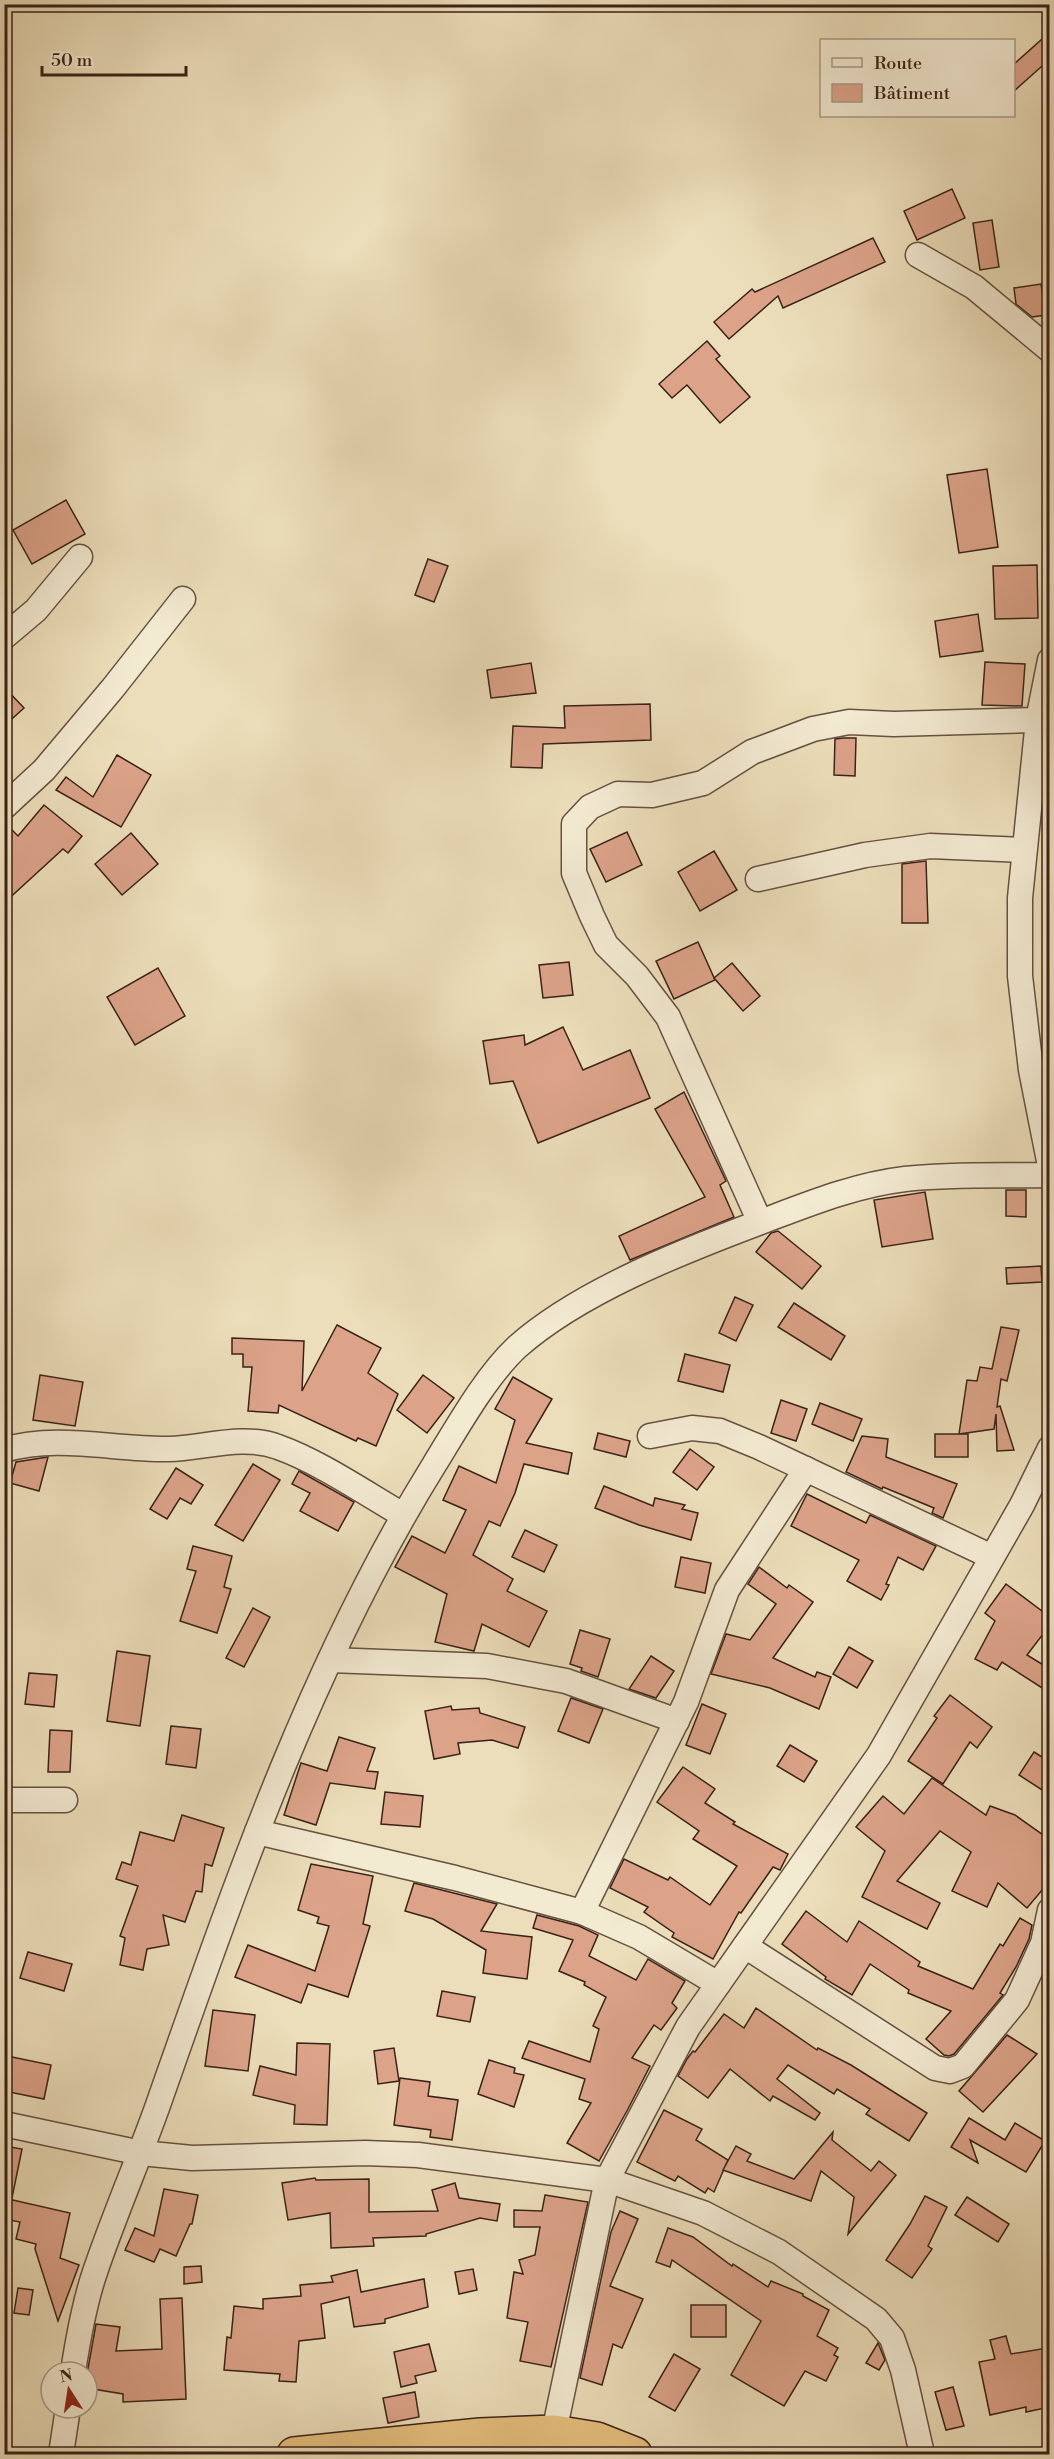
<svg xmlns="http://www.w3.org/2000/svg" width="1054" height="2459" font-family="'Libre Bodoni',serif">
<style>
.building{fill:#dca389;stroke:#3a2218;stroke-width:1.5}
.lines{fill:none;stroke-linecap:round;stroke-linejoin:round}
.minor-casing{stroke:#665140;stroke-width:27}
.highway-casing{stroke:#3a2218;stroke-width:36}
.minor{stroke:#f3ead2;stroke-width:24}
.highway{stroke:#e6bf7d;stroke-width:33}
</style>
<rect width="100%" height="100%" fill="#ecdeba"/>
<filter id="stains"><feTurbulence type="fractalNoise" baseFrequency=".00333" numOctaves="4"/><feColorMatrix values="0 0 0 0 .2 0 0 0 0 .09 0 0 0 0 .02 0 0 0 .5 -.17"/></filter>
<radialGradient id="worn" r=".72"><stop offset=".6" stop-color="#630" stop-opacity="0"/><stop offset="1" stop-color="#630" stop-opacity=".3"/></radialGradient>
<!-- building -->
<g class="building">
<path d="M1050,32v27l-36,32v-27z"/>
<path d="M952,189l13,29 -48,22 -13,-29z"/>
<path d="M992,220l7,47 -19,3 -7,-47z"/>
<path d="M873,238l12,24 -102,46 -5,-12 -49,43 -15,-17 38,-33 3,3z"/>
<path d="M1041,284l5,31 -14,2 -16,-13 -2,-16z"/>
<path d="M707,341l13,15 -4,3 34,38 -30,26 -33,-38 -15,13 -13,-14z"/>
<path d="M987,469l11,78 -39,6 -12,-78z"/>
<path d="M66,500l19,34 -53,30 -19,-34z"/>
<path d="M428,559l20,7 -14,36 -19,-7z"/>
<path d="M1037,565l1,53 -43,1 -2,-53z"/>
<path d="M978,614l5,37 -43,6 -5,-36z"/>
<path d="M985,662l40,2 -3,42 -40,-1z"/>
<path d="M531,663l5,30 -45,5 -4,-28z"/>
<path d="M4,687l20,21 -20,18z"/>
<path d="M650,704l1,36 -108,4 -1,24 -31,-1 2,-41 52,2 -1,-22z"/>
<path d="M843,738h13l-1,38 -21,-1 1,-36z"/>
<path d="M117,755l34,20 -30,52 -65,-37 10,-13 27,20z"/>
<path d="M44,805l38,31 -14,17 -5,-4 -59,54v-81l14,14z"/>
<path d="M627,832l15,33 -36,17 -16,-33z"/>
<path d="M131,833l27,31 -36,31 -27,-31z"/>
<path d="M714,851l23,39 -37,21 -22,-39z"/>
<path d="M926,861l2,62h-26v-59z"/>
<path d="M698,942l17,38 -41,19 -18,-38z"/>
<path d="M569,962l4,33 -30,3 -4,-33z"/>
<path d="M732,963l28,33 -17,15 -29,-33z"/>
<path d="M158,968l27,48 -50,29 -28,-48z"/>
<path d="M563,1027l20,43 47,-20 20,48 -112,45 -25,-62 -23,3 -7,-43 41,-6 1,10z"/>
<path d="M684,1092l42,89 -6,4 14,32 -104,43 -11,-24 86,-39 -50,-88z"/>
<path d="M1006,1190h20v27l-20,-1z"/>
<path d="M925,1192l8,47 -51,8 -8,-47z"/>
<path d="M778,1231l43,35 -19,23 -46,-37 15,-19z"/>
<path d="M1041,1266l1,16 -35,2 -1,-16z"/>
<path d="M735,1297l18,8 -17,36 -17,-8z"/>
<path d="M794,1303l51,33 -14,24 -53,-33z"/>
<path d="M337,1325l44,23 -13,25 30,21 -22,52 -18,-8 -2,3 -77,-36 -1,8 -30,-2 4,-44h-9v-13h-11v-16l72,3 -2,50z"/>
<path d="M1001,1327l18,3 -12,51 -6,-2 -4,28 3,-1 14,44 -17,1 -1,-37 -2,15 -35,5 8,-54 10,1 3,-14 12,2z"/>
<path d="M685,1354l45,11 -7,27 -45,-11z"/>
<path d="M40,1375l43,7 -8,44 -42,-6z"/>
<path d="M423,1375l31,23 -27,35 -30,-23z"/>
<path d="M513,1377l39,22 -26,44 46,10 -4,21 -44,-10 -9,29 -15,33 -11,-5 -16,34 40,24 -6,12 40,20 -18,36 -47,-23 -8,27 -39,-9 12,-48 -52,-27 17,-31 33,17 21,-43 -23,-10 16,-34 37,17 19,-63 -20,-11z"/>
<path d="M781,1400l26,9 -11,32 -25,-8z"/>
<path d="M820,1403l42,16 -9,22 -41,-17z"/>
<path d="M598,1433l32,8 -4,16 -32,-8z"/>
<rect x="935" y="1434" width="33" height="23"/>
<path d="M862,1436l26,3 -2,18 71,27 -14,34 -11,-5 2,-5 -51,-21 -1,2 -36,-17z"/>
<path d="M690,1449l24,18 -17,23 -24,-18z"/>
<path d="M48,1457l-9,34 -29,-8 6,-21z"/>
<path d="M253,1464l27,16 -37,61 -28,-16z"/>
<path d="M176,1468l27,17 -12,19 -11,-6 -13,21 -17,-10z"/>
<path d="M299,1471l55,31 -16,29 -38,-20 10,-18 -18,-9z"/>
<path d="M604,1486l49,20 2,-8 30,7 -3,4 16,4 -7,27 -52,-15 -44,-17z"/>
<path d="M807,1494l59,29 4,-8 66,31 -13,24 -25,-13 -12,27 3,1 -8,15 -34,-19 12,-21 -68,-34z"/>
<path d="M525,1530l32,15 -13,27 -32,-15z"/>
<path d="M193,1546l39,10 -8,31 7,2 -14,44 -37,-12 16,-50 -9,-2z"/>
<path d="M681,1557l30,6 -6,30 -30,-6z"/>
<path d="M759,1567l28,21 2,-3 24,17 -40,56 42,19 2,-5 14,5 -12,32 -49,-21 -59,-14 15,-40 24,6 26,-36 -28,-20z"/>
<path d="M1006,1584l44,33v8l-23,30 23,14v24l-48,-31 -5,8 -22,-11 20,-38 -10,-8z"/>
<path d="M253,1608l17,9 -26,50 -18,-9z"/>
<path d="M580,1630l30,9 -12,38 -17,-6 1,-3 -12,-4z"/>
<path d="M849,1647l24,14 -16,27 -24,-14z"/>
<path d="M117,1651l33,5 -10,70 -33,-5z"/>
<path d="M651,1656l23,15 -18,27 -27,-9z"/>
<path d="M29,1673l28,2 -3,32 -29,-3z"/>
<path d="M950,1695l42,32 -15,21 -7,-6 -27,42 -35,-23 29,-43 -3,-2z"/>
<path d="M571,1698l32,11 -14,34 -31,-12z"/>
<path d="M702,1704l24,10 -16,40 -24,-9z"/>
<path d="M451,1706l1,4 27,-2 1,5 45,14 -7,21 -26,-8 -34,3 2,11 -26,5 -9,-48z"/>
<path d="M171,1726l30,3 -5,39 -30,-4z"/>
<path d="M50,1730l22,1 -2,41h-22z"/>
<path d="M339,1737l36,11 -8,23 11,1 -3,17 -45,-6 -14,42 -32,-10 17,-52 26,8z"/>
<path d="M790,1745l27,16 -13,21 -27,-16z"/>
<path d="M1034,1752l16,10v33l-31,-20z"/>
<path d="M683,1767l32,22 -10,14 30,19 -2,2 55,30 -8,16 -7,-3 -32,46 -2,-1 -26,47 -41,-22 2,-4 -30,-21 4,-5 -38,-19 14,-29 44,21 2,-3 40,28 27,-39 -44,-27 6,-8 -42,-29z"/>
<path d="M932,1778l54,37 4,-9 25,9 35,25v54l-7,-5 -16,19 -29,-25 -11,24 -35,-16 19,-39 -31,-21 -43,50 43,22 -13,26 -65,-32 23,-46 -29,-24 27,-31 21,18z"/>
<path d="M385,1792l38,4 -3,31 -39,-3z"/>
<path d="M182,1815l42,13 -12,38 -7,-2 -3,28 -6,-1 -11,31 -22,-7 6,30 -22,4 -4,21 -23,-5 5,-27 -5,-2 18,-50 -22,-7 6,-17 9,3 9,-33 34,9z"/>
<path d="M311,1864l62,12 -10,48 7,2 -22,71 -40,-13 -7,19 -66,-26 13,-32 67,26 14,-45 -12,-3 2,-6 -21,-7z"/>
<path d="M414,1883l83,21 -16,27 51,6 -5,42 -44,-6 3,-23 -53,-31 -28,-8z"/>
<path d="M806,1911l41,31 12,-21 61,41 -2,4 55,23 27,-45 3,2 17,-28 12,7 -3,14 -13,28 -16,26 3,2 -49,59 -5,2 -5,-1 -18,-16 25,-28 -43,-18 1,-3 -39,-26 -18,31 -27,-16 1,-2 -44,-33z"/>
<path d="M537,1915l42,11 19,9 -9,21 47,24 12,-21 37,22 -13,22 5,5 -16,22 -7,-5 -22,33 18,8 -22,43 -29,52 -32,-18 24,-40 -12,-4 6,-20 -63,-21 7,-17 61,21 9,-33 -6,-3 13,-29 -22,-12 1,-3 -26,-11 14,-31 -40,-12z"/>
<path d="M28,1952l44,12 -8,27 -44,-13z"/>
<path d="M442,1991l33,6 -5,25 -33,-6z"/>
<path d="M756,2008l61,42 1,-2 33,17 76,48 -18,28 -43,-27 4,-5 -33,-20 -3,5 -46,-29 -11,14 43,34 -5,7 -42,-24 -3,5 -40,-32 -22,29 -30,-22 9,-17 6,-8 2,1 29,-38 20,14z"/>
<path d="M213,2010l42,5 -7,56 -43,-5z"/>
<path d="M1007,2035l30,19 -54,58 -24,-21z"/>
<path d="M297,2043l33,1 -3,81 -33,-1 1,-19 -42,-10 7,-29 36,9z"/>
<path d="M394,2048l5,33 -21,3 -4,-33z"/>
<path d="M7,2056l44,9 -7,34 -40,-8z"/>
<path d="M489,2060l26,8 -1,5 10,2 -10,32 -36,-13z"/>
<path d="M400,2078l30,4 -2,14 30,4 -6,40 -22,-3 1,-7 -37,-5z"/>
<path d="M664,2110l38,19 -6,11 32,20 -14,32 -6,-4 -3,5 -27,-17 -3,5 -38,-19z"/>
<path d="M969,2118l36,22 10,-17 30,18 -19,31 -56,-32 8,23 -27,-16z"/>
<path d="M833,2132l-1,8 39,31 8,-10 17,14 -48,59 6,-37 -33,-26 -10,30 -88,-31 13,-24 15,8 -4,7 47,18z"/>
<path d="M4,2146l18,3 -10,49 -8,-1z"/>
<path d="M315,2178l1,2 53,-1v33l69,-1 -6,-21 23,-7 4,15 41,6 -3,17 -17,-3 -54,16v2l-53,2 1,8 -43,2 -1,-35 -42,7 -6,-37z"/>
<path d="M164,2189l34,6 -6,29h-2l-14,32 -16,-7 -6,13 -29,-12 10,-22 19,8z"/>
<path d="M545,2195l43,7 -37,165 -31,-6 8,-39 -21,-4 7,-46 9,2 -4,-14 16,-5 5,-28h-26v-17l28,1z"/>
<path d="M925,2196l22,11 -19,39 4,3 -20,29 -26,-18 24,-36z"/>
<path d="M967,2197l42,27 -11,18 -43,-27z"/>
<path d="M4,2198l66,15 -10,45 19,7 -21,56 -23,-72 1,-5 -20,-5 4,-17 -16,-3z"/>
<path d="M620,2211l18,8 -28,67 33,13 -21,49 -9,-4 -11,41 -22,-7 31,-146z"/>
<path d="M668,2228l25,9 39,29 1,-2 35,23 3,-6 32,13v2l26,14 -12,26 21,12 -4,7 4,2 -12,24 -21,-10 -21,35 -53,-31 30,-54 -89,-61 -2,7 -14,-5z"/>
<path d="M201,2266l1,16 -18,2v-17z"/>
<path d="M473,2269l4,21 -18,4 -4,-22z"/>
<path d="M357,2270l4,22 63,-13 4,28 -43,12v4l-31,4 -5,-30 -28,7 4,34 -26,3 -3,41 -17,-1 1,-7 -56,-4 3,-33 4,1 3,-32 29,3v-10l38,-3 -1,-11 33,-3 -2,-6z"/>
<path d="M18,2288l15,2 -4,25 -15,-2z"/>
<path d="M182,2298l4,101 -63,3v-8l-36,-6v-14l9,-50 24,3 -4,24 46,-2 -2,-50z"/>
<rect x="691" y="2305" width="35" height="32"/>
<path d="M1006,2336l5,18 36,-6 3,12v47l-24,5v-5l-36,8 -11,-53 16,-3 -5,-19z"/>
<path d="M878,2343l7,17 -6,10 -13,-7z"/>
<path d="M429,2344l7,27 -21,5 2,7 -16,4 -7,-35z"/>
<path d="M674,2354l26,15 -25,42 -26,-14z"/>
<path d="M953,2387l11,39 -18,4 -11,-38z"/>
<path d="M415,2392l4,25 -31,6 -5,-25z"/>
</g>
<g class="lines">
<defs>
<g id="minor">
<path d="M918,255l56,32 76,63"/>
<path d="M4,637l32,-27 44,-53"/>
<path d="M1050,660l-12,60 -18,178v78l11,94 19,96"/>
<path d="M4,807l40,-37 69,-82 70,-89"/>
<path d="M758,879l107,-24 65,-9 94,4"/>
<path d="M760,1222l-92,-205 -31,-41 -31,-31 -14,-29 -18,-43v-49l16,-17 28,-13 34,1 51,-12 49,-31 61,-23 36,-7 45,2 144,-4"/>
<path d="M650,1436l42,-8 28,3 39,16 233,110"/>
<path d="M4,1450c53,-16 111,0 165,-1 35,-1 75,-15 109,-2 40,14 87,46 125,68"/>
<path d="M330,1660l157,6 79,15 111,40"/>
<path d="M4,1800h61"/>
<path d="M257,1832l198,46 127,34 57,25 79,47"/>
<path d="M582,1912l104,-210 41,-112 79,-121"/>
<path d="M745,1946l190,122 15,3 13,-5 54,-66 26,-57 7,-33"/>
<path d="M4,2124l137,29 51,5 173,-5 53,2 189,25 96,33 76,39 97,67 16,19 11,32 19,84"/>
<path d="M73,2372c5,-33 11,-68 22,-100 19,-56 43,-111 63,-167 77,-219 153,-442 276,-640 23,-37 51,-88 83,-118 62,-55 164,-95 241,-124 48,-18 96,-38 147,-44 47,-5 97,-3 145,-4"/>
<path d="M554,2432l53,-252 81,-153 191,-272 143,-250 28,-57"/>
<path d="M61,2454l7,-46"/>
</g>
<path id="highway" d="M294,2454l186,-19 74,-3 43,7 38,15"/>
</defs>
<!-- minor casing -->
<use href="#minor" class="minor-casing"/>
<!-- highway casing -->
<use href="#highway" class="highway-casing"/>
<!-- minor -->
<use href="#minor" class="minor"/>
<!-- highway -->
<use href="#highway" class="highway"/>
</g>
<!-- margin -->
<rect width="1054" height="2459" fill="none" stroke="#ecdeba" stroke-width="24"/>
<rect x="6" y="6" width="1042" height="2447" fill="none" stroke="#3a2218" stroke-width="3"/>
<rect x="12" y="12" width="1030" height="2435" fill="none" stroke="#3a2218" stroke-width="1.5"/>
<!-- legend -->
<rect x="820" y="39" width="195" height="78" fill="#f3ead2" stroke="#a99a88" stroke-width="1.5"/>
<rect x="832" y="58" width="30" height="9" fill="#f3ead2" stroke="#a99a88" stroke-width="1.5"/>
<text x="874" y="69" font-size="18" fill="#3a2218">Route</text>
<rect x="832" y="84" width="30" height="18" fill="#dca389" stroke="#a99a88" stroke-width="1.5"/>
<text x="874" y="99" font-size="18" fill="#3a2218">Bâtiment</text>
<!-- north arrow -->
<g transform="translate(69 2390) rotate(348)"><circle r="28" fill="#f3ead2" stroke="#a99a88" stroke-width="1.5"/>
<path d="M0-4.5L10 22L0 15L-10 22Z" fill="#8f2418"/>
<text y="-9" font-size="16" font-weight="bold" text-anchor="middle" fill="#3a2218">N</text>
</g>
<!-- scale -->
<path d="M42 66v9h144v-9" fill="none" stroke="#3a2218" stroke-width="3"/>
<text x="51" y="66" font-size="18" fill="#3a2218" stroke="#f3ead2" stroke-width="4.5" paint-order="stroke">50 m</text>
<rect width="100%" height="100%" filter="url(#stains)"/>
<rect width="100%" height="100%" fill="url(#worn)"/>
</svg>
